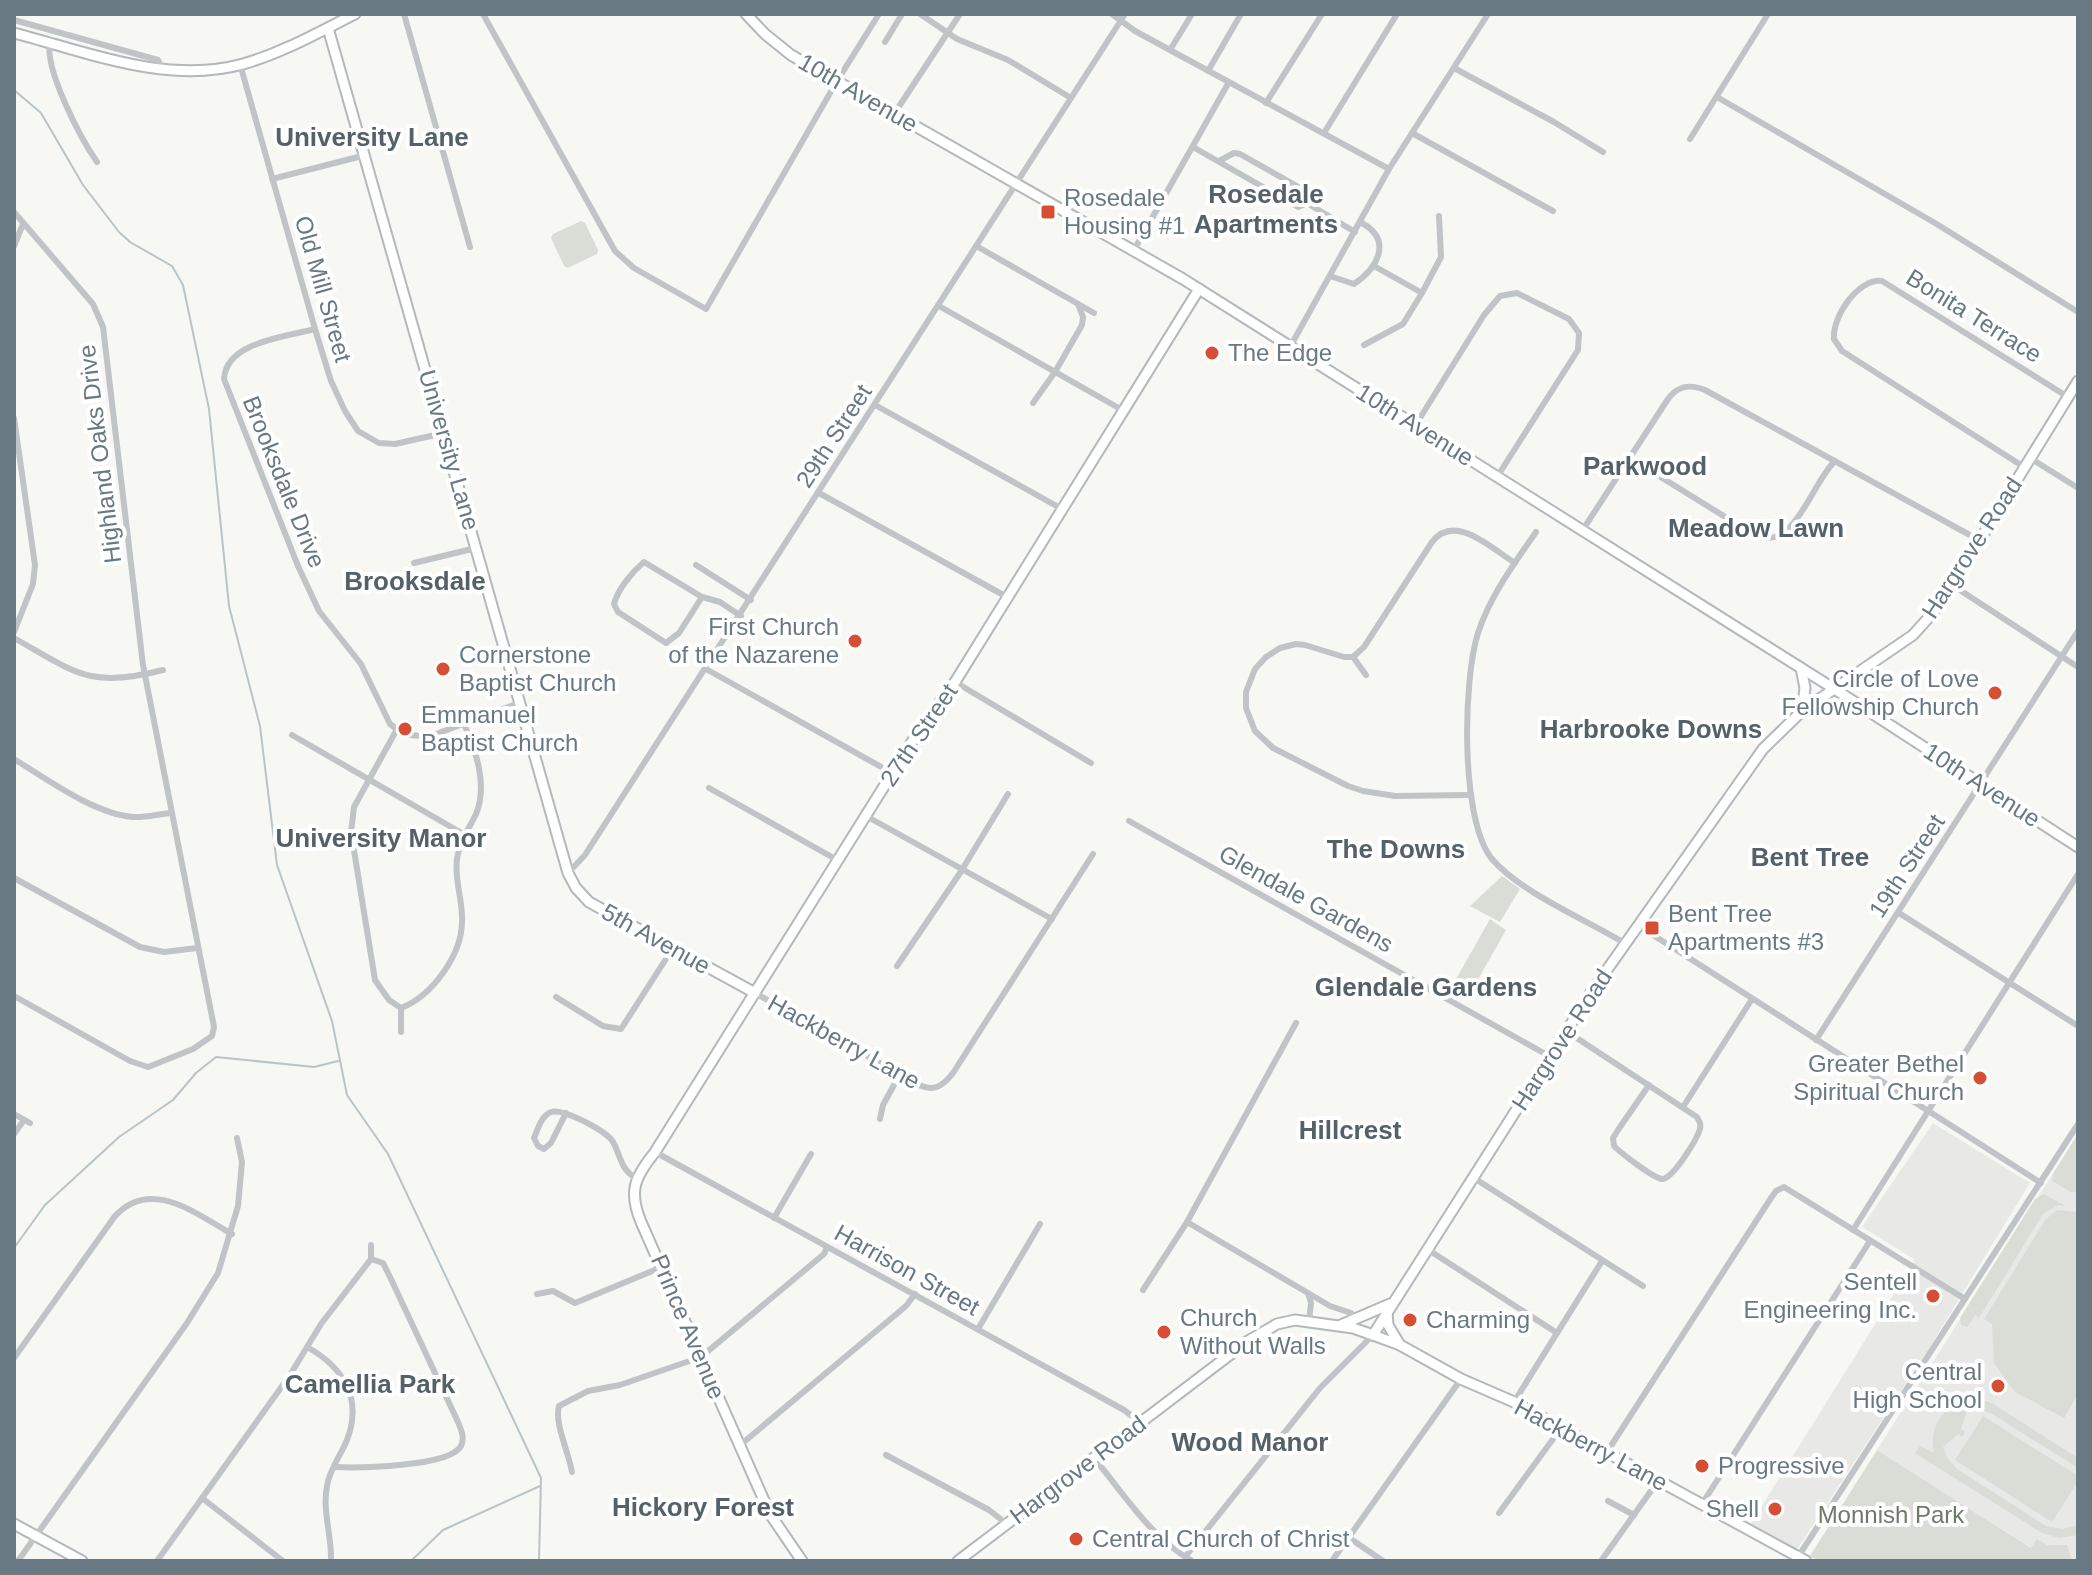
<svg xmlns="http://www.w3.org/2000/svg" width="2092" height="1575" font-family="Helvetica,sans-serif">
<style>
.built{fill:#e8e8e7}
.green{fill:#d9ddd5}
.lines{fill:none;stroke-linecap:round;stroke-linejoin:round}
.stream{stroke:#b8c4c7;stroke-width:2}
.secondary-casing{stroke:#b3b8bc;stroke-width:13}
.street{stroke:#c0c4c7;stroke-width:6}
.secondary{stroke:#fff;stroke-width:9}
.poi-dot{fill:#d64f34;stroke:#fff;stroke-width:3}
.labels{text-anchor:middle;stroke-width:8;stroke-linejoin:round;paint-order:stroke}
.street-label{font-size:24px;fill:#687983;stroke:#fff}
.poi-label{font-size:24px;fill:#687983;stroke:#fff;text-anchor:start}
.park-label{font-size:24px;fill:#6c7a66;stroke:#fff}
.neighbourhood-label{font-size:26px;font-weight:bold;fill:#556168;stroke:#fff}
</style>
<rect width="100%" height="100%" fill="#f7f7f4"/>
<!-- built -->
<g class="built">
<path d="M1933,1123l97,60 -104,170 -130,198 -46,-26 165,-265 -53,-33z"/>
<path d="M2078,1134v427h-26l-175,-111z"/>
</g>
<!-- green -->
<g class="green">
<path d="M581,221l4,2 13,27 -1,4 -29,14 -4,-2 -13,-28 2,-4z"/>
<path d="M1502,876l18,13 -20,33 -30,-16z"/>
<path d="M1490,919l16,11 -38,67 -17,-9z"/>
<path d="M2078,1134v58h-7l-19,-11 1,-7z"/>
<path d="M2044,1194l21,12 -7,-1 -15,9 -64,104 -4,-3 -8,12 -6,-2 -1,-7 75,-119z"/>
<path d="M2057,1210l21,2v182l-14,24 -49,-26 -21,-29 -2,-39 -8,-5 62,-100z"/>
<path d="M1969,1399l18,2 8,4 83,53v10l-86,-54 -12,-5 -13,1 -6,19 4,3 -3,5 -4,-3 -15,13 5,12 9,10 89,57 16,3 16,-4v10l-19,3 -17,-5 -127,-80 5,-7 14,7c-5,-26 8,-47 35,-54z"/>
<path d="M1983,1416l95,60v5l-26,41 -97,-62z"/>
<path d="M1877,1450l154,98 6,-9 10,6h20l5,16h-253l-9,-5z"/>
</g>
<g class="lines">
<!-- stream -->
<g class="stream">
<path d="M14,90l27,23 42,72 36,47 11,10 42,24 11,19 26,124 20,197 31,120 17,139 55,156 15,74 41,59 153,324 -2,83"/>
<path d="M14,1248l31,-43 74,-68 54,-37 23,-27 20,-16 98,10 24,-6"/>
<path d="M411,1561l32,-31 97,-44"/>
</g>
<defs>
<g id="secondary">
<path d="M746,14l19,20 26,21 392,224 653,411 242,157"/>
<path d="M328,28l240,845 8,15 13,14 166,91"/>
<path d="M14,33c73,19 153,52 229,31 39,-11 76,-32 112,-50"/>
<path d="M1801,668l4,20 -3,23"/>
<path d="M1387,1312l1,13 12,20"/>
<path d="M1341,1325l49,-21"/>
<path d="M1373,1335l219,-344 171,-242 39,-38 111,-76 26,-29 139,-225"/>
<path d="M14,1524l68,37"/>
<path d="M802,1561l-32,-47 -129,-292c-13,-31 -6,-45 14,-70l265,-423 35,-47 244,-393"/>
<path d="M958,1561l290,-220 29,-17 18,-4 58,8 20,7 27,10 61,34 53,23 292,159"/>
</g>
</defs>
<!-- secondary casing -->
<use href="#secondary" class="secondary-casing"/>
<!-- street -->
<g class="street">
<path d="M404,14l66,233"/>
<path d="M483,14l132,237 19,17 72,41 131,-228 42,-67"/>
<path d="M920,14l37,25 51,21 63,38"/>
<path d="M1112,14l23,17 254,138"/>
<path d="M14,20l144,40 5,10"/>
<path d="M50,42c-6,27 31,97 47,120"/>
<path d="M885,42l17,-28"/>
<path d="M1170,50l22,-36"/>
<path d="M240,64l75,265 16,52 14,30 13,20 21,12 16,1 49,-11"/>
<path d="M1454,68l100,54 49,30"/>
<path d="M1208,71l33,-57"/>
<path d="M1717,97l218,126 143,89"/>
<path d="M1266,103l56,-89"/>
<path d="M894,114l66,-100"/>
<path d="M1324,133l73,-119"/>
<path d="M1412,133l141,78"/>
<path d="M1690,139l78,-125"/>
<path d="M1193,147l105,60 9,-4 48,29"/>
<path d="M1219,161l15,-8 6,1 62,35 8,8 -3,6"/>
<path d="M272,179l94,-24"/>
<path d="M14,212l79,92 10,23 40,338 71,362 -2,9 -19,13 -45,18 -18,-6 -116,-65"/>
<path d="M14,246l9,-22"/>
<path d="M978,247l116,66"/>
<path d="M1134,250l95,-168"/>
<path d="M1374,266l48,27"/>
<path d="M1330,276l24,8c25,-17 39,-45 6,-62"/>
<path d="M939,306l185,105"/>
<path d="M315,329c-30,8 -89,13 -91,50l74,187 21,45 42,53 29,60 13,10 25,3 91,-34"/>
<path d="M1364,345l39,-21 19,-31 19,-36 -2,-41"/>
<path d="M1290,347l99,-178 99,-155"/>
<path d="M1033,403l22,-31 27,-47 1,-8 -5,-13"/>
<path d="M875,405l187,104"/>
<path d="M14,418l21,147 -2,19 -19,48"/>
<path d="M1415,426l69,-111 16,-19 17,-3 52,26 10,14 -1,17 -81,127"/>
<path d="M1630,458l126,78c39,15 55,-52 79,-75"/>
<path d="M2030,458l48,30"/>
<path d="M2024,467l-182,-116 -8,-12c-2,-22 24,-61 48,-58l186,116"/>
<path d="M819,493l188,104"/>
<path d="M1582,531l86,-132c10,-14 22,-15 37,-9l274,150"/>
<path d="M1536,532c-22,32 -46,64 -58,101 -15,47 -18,187 14,226 29,34 95,61 134,85"/>
<path d="M644,562l58,35 -23,36 -13,10 -48,-31 -4,-8c4,-15 18,-32 30,-42z"/>
<path d="M414,563l62,-15"/>
<path d="M696,565l55,35"/>
<path d="M1952,585l126,82"/>
<path d="M702,597l18,5 21,14"/>
<path d="M14,638c62,35 76,51 149,32"/>
<path d="M1353,657l13,18"/>
<path d="M706,669l186,104"/>
<path d="M955,682l136,81"/>
<path d="M396,731l-42,76 -3,25 24,148 14,20 12,8c31,-12 61,-53 61,-87 1,-21 -8,-41 -5,-62 2,-17 12,-30 19,-45 12,-29 0,-63 -12,-90"/>
<path d="M292,735l173,100"/>
<path d="M14,759c33,20 80,55 119,58 12,1 25,-3 38,-4"/>
<path d="M709,788l130,73"/>
<path d="M1470,795l-75,1 -32,-5 -15,-5 -75,-38 -18,-17 -9,-23v-16l9,-23 11,-12 14,-9 16,-4 9,1 39,12h9l11,-10 68,-105c23,-30 60,7 83,21"/>
<path d="M866,816l186,103"/>
<path d="M1129,821l420,235"/>
<path d="M568,873l17,-18 540,-841"/>
<path d="M14,878l126,69 24,5 33,-4"/>
<path d="M1899,913l179,113"/>
<path d="M1639,926l402,257"/>
<path d="M897,966l63,-93 48,-79"/>
<path d="M755,993l164,92c15,7 24,1 34,-12l140,-219"/>
<path d="M556,997l47,29 18,3 52,-81"/>
<path d="M1566,1031l131,86c3,6 4,6 3,12 -3,10 -27,50 -38,50 -9,-1 -41,-26 -48,-33l-1,-8 5,-8 31,-45"/>
<path d="M401,1032v-24"/>
<path d="M1816,1040l262,-409"/>
<path d="M1683,1107l69,-108"/>
<path d="M566,1113l-15,30 -7,6 -6,-3 -4,-8c4,-9 7,-22 17,-26 12,-4 56,19 62,30 8,14 7,27 23,36"/>
<path d="M14,1114l16,9"/>
<path d="M880,1119l3,-14 17,-31"/>
<path d="M14,1134l10,-14"/>
<path d="M655,1152l469,258 16,12"/>
<path d="M1474,1178l169,108"/>
<path d="M774,1218l37,-64"/>
<path d="M1187,1222l121,71 3,10 -2,18"/>
<path d="M1853,1230l225,-356"/>
<path d="M1427,1249l130,84"/>
<path d="M371,1259v-14"/>
<path d="M1143,1290l44,-68 109,-199"/>
<path d="M1308,1293l22,13 21,7"/>
<path d="M537,1294l16,-3 22,12 87,-36"/>
<path d="M978,1329l62,-105"/>
<path d="M307,1347c36,20 56,51 40,93 -6,15 -18,30 -20,46 -5,25 5,50 4,75"/>
<path d="M14,1358l101,-142c36,-39 81,-2 117,18"/>
<path d="M1514,1402l88,-141"/>
<path d="M739,1446l167,-140 9,-12"/>
<path d="M1607,1452l164,-254 5,-7 8,-4 181,112"/>
<path d="M886,1455l103,55 18,14"/>
<path d="M1094,1458c30,36 56,79 98,103"/>
<path d="M334,1467c23,1 116,0 127,-21 4,-8 0,-17 -3,-24l-68,-145 -7,-14 -12,-4"/>
<path d="M572,1472c-3,-19 -18,-49 -13,-66l29,-15 32,-6 81,-28 123,-103 3,-7"/>
<path d="M202,1498l81,63"/>
<path d="M1608,1501l26,14"/>
<path d="M1702,1504l168,-263"/>
<path d="M1499,1513l62,-85"/>
<path d="M1348,1537l35,24"/>
<path d="M1185,1557l135,-169 53,-53"/>
<path d="M1798,1557l280,-433"/>
<path d="M18,1561l169,-238 31,-50 20,-67 4,-44 -5,-24"/>
<path d="M157,1561l133,-186 31,-51 50,-65"/>
<path d="M1332,1561l129,-182"/>
<path d="M1601,1561l57,-80"/>
</g>
<!-- secondary -->
<use href="#secondary" class="secondary"/>
</g>
<!-- markers -->
<g class="poi-dot">
<rect x="1040" y="204" width="16" height="16" rx="4"/>
<circle cx="1212" cy="353" r="8"/>
<circle cx="855" cy="641" r="8"/>
<circle cx="443" cy="669" r="8"/>
<circle cx="1995" cy="693" r="8"/>
<circle cx="405" cy="729" r="8"/>
<rect x="1644" y="920" width="16" height="16" rx="4"/>
<circle cx="1980" cy="1078" r="8"/>
<circle cx="1933" cy="1296" r="8"/>
<circle cx="1410" cy="1320" r="8"/>
<circle cx="1164" cy="1332" r="8"/>
<circle cx="1998" cy="1386" r="8"/>
<circle cx="1702" cy="1466" r="8"/>
<circle cx="1775" cy="1509" r="8"/>
<circle cx="1076" cy="1539" r="8"/>
</g>
<g class="labels">
<!-- street labels -->
<g class="street-label">
<text transform="translate(858 93) rotate(30)" y="8">10th Avenue</text>
<text transform="translate(323 289) rotate(74)" y="8">Old Mill Street</text>
<text transform="translate(1974 316) rotate(32)" y="8">Bonita Terrace</text>
<text transform="translate(1415 425) rotate(32)" y="8">10th Avenue</text>
<text transform="translate(834 436) rotate(-57)" y="8">29th Street</text>
<text transform="translate(449 450) rotate(74)" y="8">University Lane</text>
<text transform="translate(100 454) rotate(-97)" y="8">Highland Oaks Drive</text>
<text transform="translate(284 482) rotate(68)" y="8">Brooksdale Drive</text>
<text transform="translate(1972 548) rotate(-57)" y="8">Hargrove Road</text>
<text transform="translate(919 735) rotate(-56)" y="8">27th Street</text>
<text transform="translate(1982 785) rotate(33)" y="8">10th Avenue</text>
<text transform="translate(1907 866) rotate(-57)" y="8">19th Street</text>
<text transform="translate(1306 899) rotate(29)" y="8">Glendale Gardens</text>
<text transform="translate(656 939) rotate(29)" y="8">5th Avenue</text>
<text transform="translate(1562 1040) rotate(-57)" y="8">Hargrove Road</text>
<text transform="translate(844 1042) rotate(29)" y="8">Hackberry Lane</text>
<text transform="translate(907 1270) rotate(29)" y="8">Harrison Street</text>
<text transform="translate(688 1327) rotate(67)" y="8">Prince Avenue</text>
<text transform="translate(1591 1445) rotate(28)" y="8">Hackberry Lane</text>
<text transform="translate(1078 1470) rotate(-37)" y="8">Hargrove Road</text>
</g>
<!-- poi labels -->
<g class="poi-label">
<text x="1064" y="206">Rosedale<tspan x="1064" dy="28">Housing #1</tspan></text>
<text x="1228" y="361">The Edge</text>
<text x="839" y="635" text-anchor="end">First Church<tspan x="839" dy="28">of the Nazarene</tspan></text>
<text x="459" y="663">Cornerstone<tspan x="459" dy="28">Baptist Church</tspan></text>
<text x="1979" y="687" text-anchor="end">Circle of Love<tspan x="1979" dy="28">Fellowship Church</tspan></text>
<text x="421" y="723">Emmanuel<tspan x="421" dy="28">Baptist Church</tspan></text>
<text x="1668" y="922">Bent Tree<tspan x="1668" dy="28">Apartments #3</tspan></text>
<text x="1964" y="1072" text-anchor="end">Greater Bethel<tspan x="1964" dy="28">Spiritual Church</tspan></text>
<text x="1917" y="1290" text-anchor="end">Sentell<tspan x="1917" dy="28">Engineering Inc.</tspan></text>
<text x="1180" y="1326">Church<tspan x="1180" dy="28">Without Walls</tspan></text>
<text x="1426" y="1328">Charming</text>
<text x="1982" y="1380" text-anchor="end">Central<tspan x="1982" dy="28">High School</tspan></text>
<text x="1718" y="1474">Progressive</text>
<text x="1759" y="1517" text-anchor="end">Shell</text>
<text x="1092" y="1547">Central Church of Christ</text>
</g>
<!-- park labels -->
<g class="park-label">
<text x="1891" y="1523">Monnish Park</text>
</g>
<!-- neighbourhood labels -->
<g class="neighbourhood-label">
<text x="372" y="146">University Lane</text>
<text x="1266" y="203">Rosedale<tspan x="1266" dy="30">Apartments</tspan></text>
<text x="1645" y="475">Parkwood</text>
<text x="1756" y="537">Meadow Lawn</text>
<text x="415" y="590">Brooksdale</text>
<text x="1651" y="738">Harbrooke Downs</text>
<text x="381" y="847">University Manor</text>
<text x="1396" y="858">The Downs</text>
<text x="1810" y="866">Bent Tree</text>
<text x="1426" y="996">Glendale Gardens</text>
<text x="1350" y="1139">Hillcrest</text>
<text x="370" y="1393">Camellia Park</text>
<text x="1250" y="1451">Wood Manor</text>
<text x="703" y="1516">Hickory Forest</text>
</g>
</g>
<!-- border -->
<rect width="2092" height="1575" fill="none" stroke="#687983" stroke-width="32"/>
</svg>
